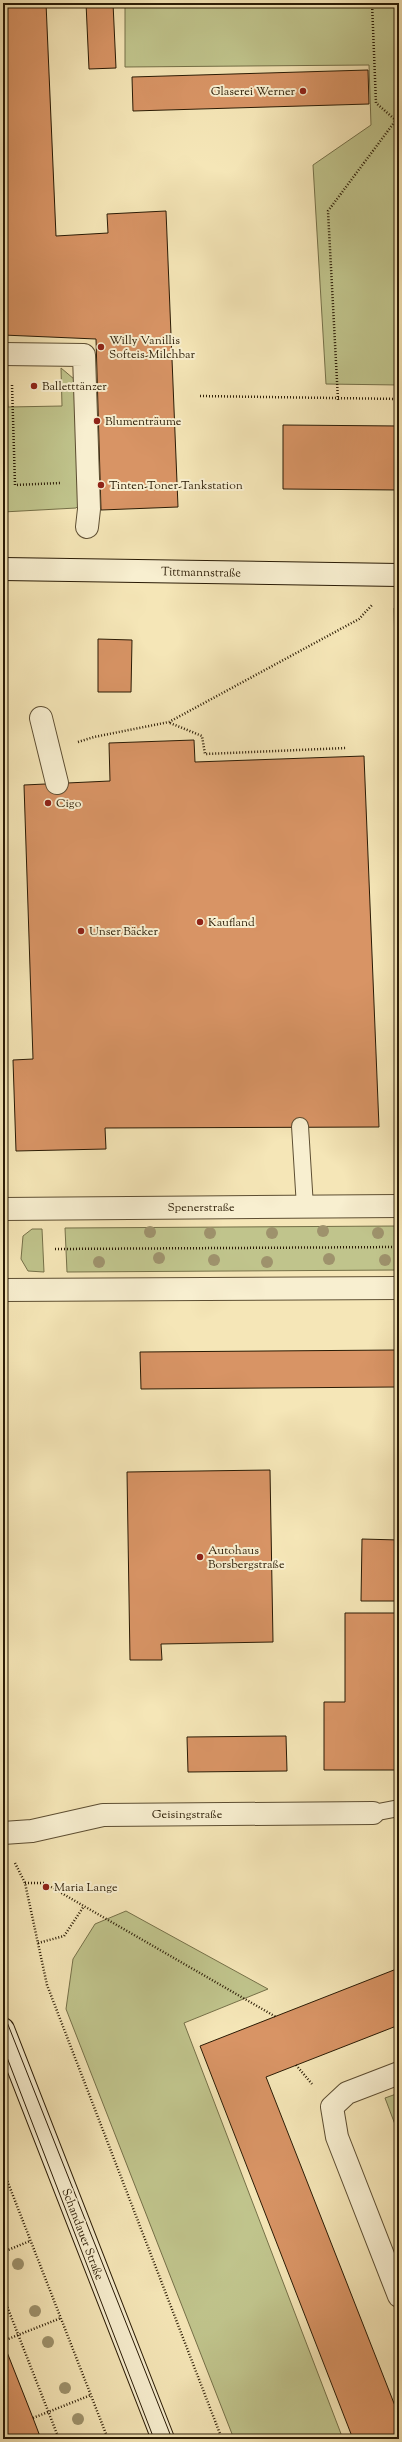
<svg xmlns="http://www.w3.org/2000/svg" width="402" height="2442" font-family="'Sorts Mill Goudy',serif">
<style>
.green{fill:#c0c48c;stroke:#757048}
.building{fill:#d89465;stroke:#2a1b05}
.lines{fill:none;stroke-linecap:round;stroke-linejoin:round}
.lane-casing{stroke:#5d4e32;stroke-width:18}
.street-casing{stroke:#5d4e32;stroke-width:24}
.secondary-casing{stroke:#2a1b05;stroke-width:24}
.path{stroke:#2a1b05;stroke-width:2.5;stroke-dasharray:1 2;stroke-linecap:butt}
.lane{stroke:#f8efd0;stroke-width:16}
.street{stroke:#f8efd0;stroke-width:22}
.secondary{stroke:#f8efd0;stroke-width:22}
.tram{stroke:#2a1b05;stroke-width:1}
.tree{fill:#9e926c}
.poi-dot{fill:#8f2418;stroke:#f8efd0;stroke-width:1.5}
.labels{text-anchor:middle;stroke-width:4;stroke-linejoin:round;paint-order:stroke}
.poi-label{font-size:12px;fill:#2a1b05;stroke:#f8efd0;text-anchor:start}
.street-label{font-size:12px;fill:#2a1b05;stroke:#f8efd0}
</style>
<rect width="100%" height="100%" fill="#f5e6b7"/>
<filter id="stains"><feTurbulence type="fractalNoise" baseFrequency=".005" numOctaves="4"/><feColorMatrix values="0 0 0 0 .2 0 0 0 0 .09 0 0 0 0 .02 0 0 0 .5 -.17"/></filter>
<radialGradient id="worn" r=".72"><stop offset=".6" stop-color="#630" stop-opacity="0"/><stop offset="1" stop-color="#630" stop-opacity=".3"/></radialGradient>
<!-- green -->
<g class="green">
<path d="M125,3h274v382l-73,-1 -13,-219 58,-40 -2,-60 -244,2z"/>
<path d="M6,366l2,41 54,-1 -1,-38 13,11 6,125 -4,4 -73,4v-145z"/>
<path d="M394,608h5v188z"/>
<path d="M398,1226l1,44 -332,2 -2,-44z"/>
<path d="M32,1229h10l2,43 -16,-1 -7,-12 2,-23z"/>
<path d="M126,1911l142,78 -84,34 159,416h-109l-168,-430 7,-50 22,-35z"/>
<path d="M399,2093v42l-14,-37z"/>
</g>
<!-- building -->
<g class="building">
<path d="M3,3h43l10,233 52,-3 -1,-19 59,-3 12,296 -77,3 -5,-171 -93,-4z"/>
<path d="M86,3h27l3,65 -27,1z"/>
<path d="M368,70l1,34 -236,7 -1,-34z"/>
<path d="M283,425l116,1v64l-116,-1z"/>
<path d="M98,639l34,1 -1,52h-33z"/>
<path d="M194,740l1,22 169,-6 15,371 -274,1 1,21 -90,2 -3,-91 20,-1 -9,-274 86,-4 -1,-38z"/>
<path d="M395,1350v37l-254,2 -1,-37z"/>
<path d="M270,1470l3,172 -112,2 1,16h-32l-3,-188z"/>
<path d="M362,1539l37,1v61h-38z"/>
<path d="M345,1613h54v157h-75v-68h21z"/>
<path d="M286,1736l1,35 -99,1 -1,-35z"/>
<path d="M399,1968v57l-133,52 133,339v23h-46l-153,-393z"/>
<path d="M3,2342l30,76 8,21h-38z"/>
</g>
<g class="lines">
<defs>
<g id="lane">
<path d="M300,1126l5,81"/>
<path d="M373,1813l26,-5"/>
</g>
<g id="street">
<path d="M3,354l81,1 5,154 -2,18"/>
<path d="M41,718l16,65"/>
<path d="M3,1209l396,-3"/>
<path d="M3,1290l396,-2"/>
<path d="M3,1833l29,-2 71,-16 270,-2"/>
<path d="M399,2073l-52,20 -15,14 5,30 62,159"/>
</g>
<g id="secondary">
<path d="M3,569l396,6"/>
<path d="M3,2029l160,410"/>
</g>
</defs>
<!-- lane casing -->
<use href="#lane" class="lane-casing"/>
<!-- street casing -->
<use href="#street" class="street-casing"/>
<!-- secondary casing -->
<use href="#secondary" class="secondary-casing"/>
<!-- path -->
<g class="path">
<path d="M372,3l4,100 23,20"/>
<path d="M12,385l3,100 45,-2"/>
<path d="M200,396l199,3"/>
<path d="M338,400l-10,-189 71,-95"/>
<path d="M170,723l32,13 3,18 141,-6"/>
<path d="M78,742l16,-5 75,-15 190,-103 13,-14"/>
<path d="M55,1249l344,-2"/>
<path d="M15,1863l10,20 22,102 175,454"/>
<path d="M25,1883h19l232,134"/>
<path d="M38,1943l26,-7 20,-30"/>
<path d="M296,2065l16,19"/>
<path d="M3,2170l105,269"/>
<path d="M3,2252l27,-11"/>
<path d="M3,2296l56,143"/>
<path d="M3,2341l58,-23"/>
<path d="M33,2418l58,-23"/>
</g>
<!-- lane -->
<use href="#lane" class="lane"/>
<!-- street -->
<use href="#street" class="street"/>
<!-- secondary -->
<use href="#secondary" class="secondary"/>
<!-- tram -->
<g class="tram">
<path d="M3,2012l169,427"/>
<path d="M3,2047l151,392"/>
</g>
</g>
<!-- trees -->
<g class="tree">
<circle cx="323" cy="1231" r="6"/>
<circle cx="150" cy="1232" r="6"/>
<circle cx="210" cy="1233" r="6"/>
<circle cx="272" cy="1233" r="6"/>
<circle cx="378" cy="1233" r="6"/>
<circle cx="159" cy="1258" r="6"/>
<circle cx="329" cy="1259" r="6"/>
<circle cx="214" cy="1260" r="6"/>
<circle cx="385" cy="1260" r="6"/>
<circle cx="99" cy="1262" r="6"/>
<circle cx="267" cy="1262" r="6"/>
<circle cx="18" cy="2264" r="6"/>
<circle cx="35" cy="2311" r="6"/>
<circle cx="48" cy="2342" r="6"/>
<circle cx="65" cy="2388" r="6"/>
<circle cx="78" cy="2419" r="6"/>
</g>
<!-- markers -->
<g class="poi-dot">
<circle cx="303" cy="91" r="4"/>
<circle cx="101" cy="347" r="4"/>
<circle cx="34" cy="386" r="4"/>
<circle cx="97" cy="421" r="4"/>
<circle cx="101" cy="485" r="4"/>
<circle cx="48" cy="803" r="4"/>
<circle cx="200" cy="922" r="4"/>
<circle cx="81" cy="931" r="4"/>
<circle cx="200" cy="1557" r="4"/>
<circle cx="46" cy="1887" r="4"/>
</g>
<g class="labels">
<!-- poi labels -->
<g class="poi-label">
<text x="295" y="95" text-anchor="end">Glaserei Werner</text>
<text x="109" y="344">Willy Vanillis<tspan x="109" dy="14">Softeis-Milchbar</tspan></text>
<text x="42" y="390">Balletttänzer</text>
<text x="105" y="425">Blumenträume</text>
<text x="109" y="489">Tinten-Toner-Tankstation</text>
<text x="56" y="807">Cigo</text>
<text x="208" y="926">Kaufland</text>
<text x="89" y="935">Unser Bäcker</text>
<text x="208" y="1554">Autohaus<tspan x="208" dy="14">Borsbergstraße</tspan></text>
<text x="54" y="1891">Maria Lange</text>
</g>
<!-- street labels -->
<g class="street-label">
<text transform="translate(201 572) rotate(1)" y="4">Tittmannstraße</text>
<text x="201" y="1211">Spenerstraße</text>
<text x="187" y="1818">Geisingstraße</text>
<text transform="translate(83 2234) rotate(69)" y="4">Schandauer Straße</text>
</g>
</g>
<!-- margin -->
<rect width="402" height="2442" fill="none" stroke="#f5e6b7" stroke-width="16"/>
<rect x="4" y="4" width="394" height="2434" fill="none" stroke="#2a1b05" stroke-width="2"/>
<rect x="8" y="8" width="386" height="2426" fill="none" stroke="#2a1b05"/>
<rect width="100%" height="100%" filter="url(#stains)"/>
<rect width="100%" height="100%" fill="url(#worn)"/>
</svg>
